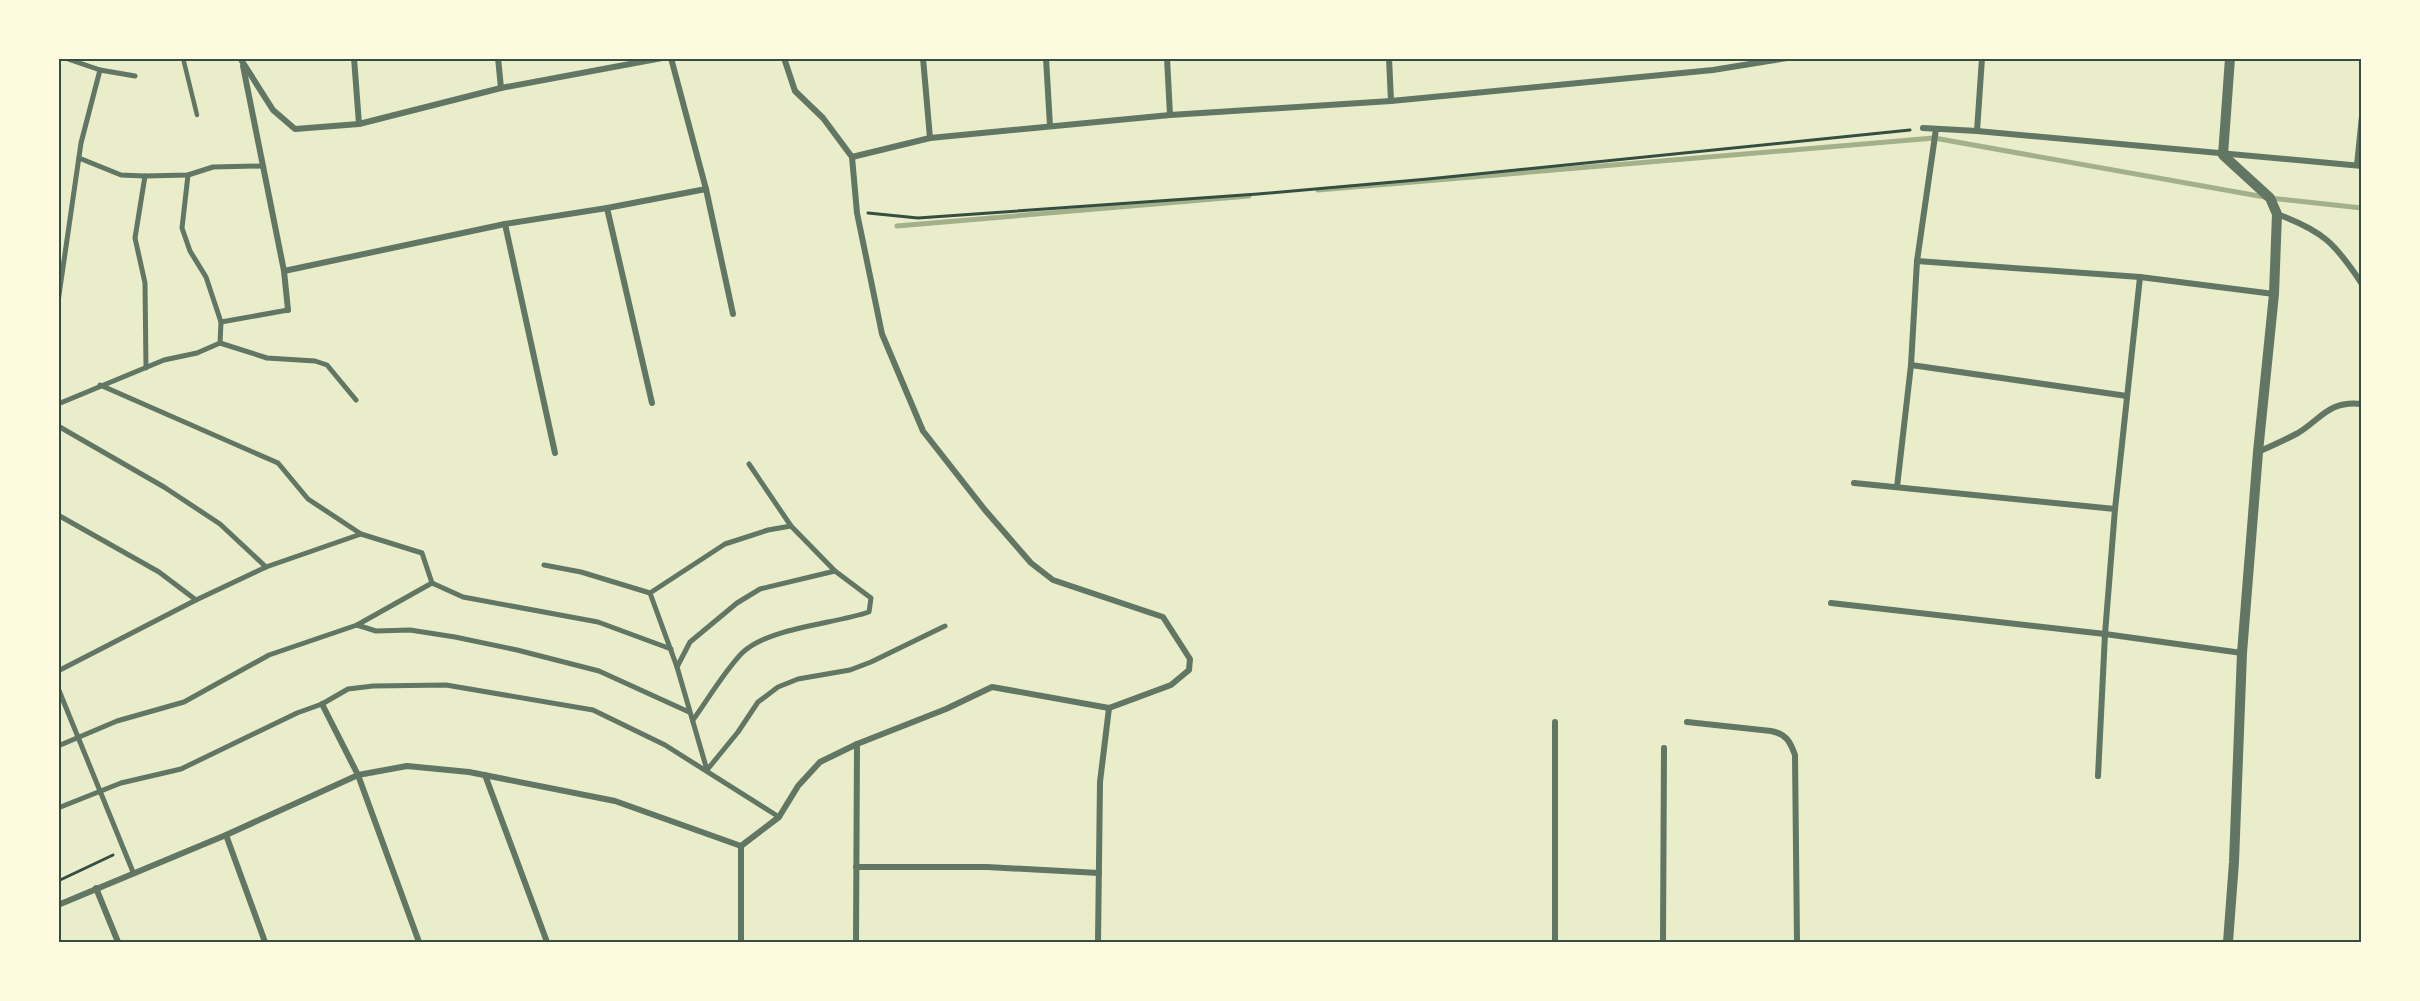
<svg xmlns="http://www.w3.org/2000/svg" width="2420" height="1001" font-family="'PT Sans',sans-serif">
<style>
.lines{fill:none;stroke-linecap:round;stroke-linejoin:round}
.stream{stroke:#a3b18a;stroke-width:5}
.path{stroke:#344e41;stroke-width:3}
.service{stroke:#617663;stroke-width:4.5}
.pedestrian{stroke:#617663;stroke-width:5}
.minor{stroke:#617663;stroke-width:6}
.tertiary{stroke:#617663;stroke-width:10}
.neatline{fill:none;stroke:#344e41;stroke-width:2}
</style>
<rect width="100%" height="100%" fill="#e9edc9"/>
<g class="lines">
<!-- stream -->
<g class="stream">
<path d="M1318,190l616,-52 336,60 92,10"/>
<path d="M897,226l352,-30"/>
</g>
<!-- path -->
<g class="path">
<path d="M868,213l50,5 340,-24 170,-15 482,-49"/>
<path d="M58,881l55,-26"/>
</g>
<!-- service -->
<path class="service" d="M183,58l14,57"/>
<!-- pedestrian -->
<g class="pedestrian">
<path d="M65,58l35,12 35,6"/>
<path d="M79,158l42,17 24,1 43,-1 25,-8 48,-1"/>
<path d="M188,175l-6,53 8,23 16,26 15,45"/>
<path d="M145,176l-10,62 10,45 1,85"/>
<path d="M58,302l23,-159 19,-73"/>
<path d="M220,343l47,15 48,3 12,4 29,35"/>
<path d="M100,385l178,78 30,36 53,35 61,19 10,30"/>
<path d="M58,404l106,-44 33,-7 23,-10 1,-21 67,-12"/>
<path d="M58,426l106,61 56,37 46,43"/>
<path d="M58,515l101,57 37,28"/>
<path d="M544,565l37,7 69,21 75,-49 43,-14 23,-4"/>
<path d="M650,593l27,74 30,103"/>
<path d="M357,625l75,-42 31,14 135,25 73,27"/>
<path d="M677,667l13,-25 47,-39 23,-14 75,-18 -44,-45 -42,-62"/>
<path d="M58,671l138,-71 70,-33 95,-33"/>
<path d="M58,688l75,184"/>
<path d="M693,720c16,-22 30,-47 49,-67 25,-25 92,-29 127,-41l2,-14 -36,-27"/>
<path d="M58,746l59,-25 67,-19 85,-47 88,-30 19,6 34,-1 45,7 62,13 82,21 90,41"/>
<path d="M707,770l31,-38 20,-30 20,-15 20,-8 52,-9 21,-8 74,-36"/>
<path d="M58,808l63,-25 60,-14 116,-56 25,-9 26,-15 25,-3 73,-1 147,25 72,35 114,72"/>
</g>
<!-- minor -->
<g class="minor">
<path d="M240,58l33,52 22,19 64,-5 142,-36 161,-30"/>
<path d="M354,58l5,66"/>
<path d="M498,58l3,30"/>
<path d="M671,58l35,131 27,125"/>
<path d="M923,58l7,80"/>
<path d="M1046,58l4,68"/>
<path d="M1167,58l3,57"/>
<path d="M1389,58l2,43"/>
<path d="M243,66l41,205 4,39"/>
<path d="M1923,128l54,3 385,35"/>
<path d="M1936,129l-19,132 -6,104 216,31"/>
<path d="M1977,131l5,-73"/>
<path d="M852,157l78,-19 240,-23 221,-14 322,-31 74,-12"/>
<path d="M2357,165l5,-49"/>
<path d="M607,208l45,195"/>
<path d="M2277,214c46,17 58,29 85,70"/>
<path d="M505,224l50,229"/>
<path d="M1917,261l223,16 134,17"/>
<path d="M284,271l221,-47 102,-16 99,-19"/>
<path d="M2258,452c13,-6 27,-12 40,-19 23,-14 31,-33 64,-29"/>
<path d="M1854,483l261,26"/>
<path d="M1897,487l14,-122"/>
<path d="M1831,603l274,31 137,19"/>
<path d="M322,704l36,71 61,167"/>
<path d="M1555,722v220"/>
<path d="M1687,722l84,9c15,3 19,10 24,24l2,187"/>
<path d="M485,775l62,167"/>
<path d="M2098,776l7,-142 10,-125 25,-232"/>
<path d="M226,835l39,107"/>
<path d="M741,846v96"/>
<path d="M856,867h131l112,6"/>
<path d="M96,888l22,54"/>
<path d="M58,905l168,-70 132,-60 49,-9 62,6 146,29 126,45 38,-29 19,-31 22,-24 37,-18 89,-35 46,-22 117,21 62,-23 18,-15 1,-11 -27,-42 -110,-37 -22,-17 -46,-53 -62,-79 -41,-97 -25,-121 -5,-56 -29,-39 -28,-27 -11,-33"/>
<path d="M856,942l1,-198"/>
<path d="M1098,942l2,-160 9,-74"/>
<path d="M1663,942l1,-194"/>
</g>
<!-- tertiary -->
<path class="tertiary" d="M2228,942l6,-80 8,-209 16,-201 16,-158 3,-80 -7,-16 -47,-43 7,-97"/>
</g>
<!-- border -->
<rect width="2420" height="1001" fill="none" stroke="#fefae0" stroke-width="120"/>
<rect x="60" y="60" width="2300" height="881" class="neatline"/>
</svg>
